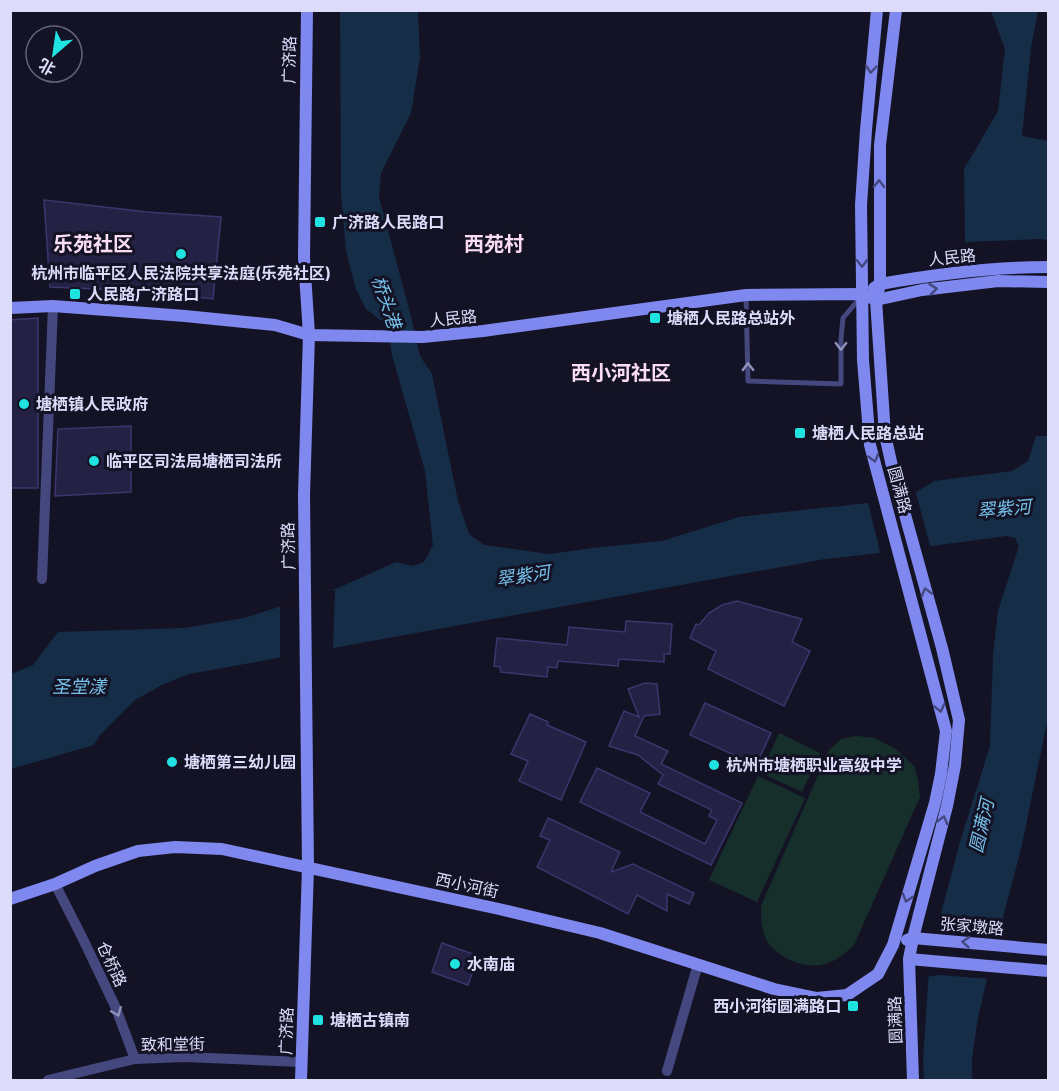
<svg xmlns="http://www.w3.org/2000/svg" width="1059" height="1091" font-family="Inter,'Noto Sans SC',sans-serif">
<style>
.green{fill:#162f2b}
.water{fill:#152d47}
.pier{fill:#141325}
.building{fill:#242144;stroke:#3b366d;stroke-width:1.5}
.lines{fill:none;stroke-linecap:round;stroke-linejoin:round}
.lane{stroke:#44487e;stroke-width:5}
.street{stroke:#44487e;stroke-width:10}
.secondary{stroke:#7f88ee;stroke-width:12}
.oneway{stroke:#44487f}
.oneway2{stroke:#9092bc}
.poi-dot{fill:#20e2e1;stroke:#141325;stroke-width:2}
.labels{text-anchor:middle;stroke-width:6;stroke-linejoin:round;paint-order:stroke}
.street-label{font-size:16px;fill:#dcdcfa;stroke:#141325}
.poi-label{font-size:16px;font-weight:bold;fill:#dcdcfa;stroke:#141325;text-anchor:start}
.water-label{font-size:18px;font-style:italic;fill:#77c3ed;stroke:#141325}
.quarter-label{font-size:20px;font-weight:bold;fill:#fbddf3;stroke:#141325}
</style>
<rect width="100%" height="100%" fill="#141325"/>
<!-- green -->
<g class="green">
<path d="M779,733l41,20 -18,39 -41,-19z"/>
<path d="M856,736l19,2 22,12 17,16 4,13 2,18 -66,148c-21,21 -40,27 -68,13 -7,-4 -17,-11 -20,-19 -5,-10 -5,-22 -5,-33l68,-156 12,-11z"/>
<path d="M758,776l47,22 -48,104 -48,-22z"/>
</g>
<!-- water -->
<g class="water">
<path d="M340,11h78l2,47 -9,55 -30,60 -2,24 33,123 8,36 12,18 26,127 11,33 15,11 65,9 43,-6 70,-7 77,-24 156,-17 20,-7 19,-12 78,-10 16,-10 8,-25h12v281l-26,128 -33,125 -11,47 -6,42v21h-48l-1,-20 7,-105 30,-113 30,-96 3,-91 5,-44 21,-65 -4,-8 -8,-2 -144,19 -38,4 -636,115 -27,11 -27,15 -35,35 -6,10 -83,24v-95l22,-9 25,-33 126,-4 60,-10 94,-30 58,-26 17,4 11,-4 9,-17 -8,-74 -33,-116 -5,-30 -21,-16 -10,-20 -10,-38 -5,-58z"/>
<path d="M991,11h47l-7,37 -9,88 26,5v99l-8,-1 -75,3 -1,-73 34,-58 7,-62z"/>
</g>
<!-- pier -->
<g class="pier">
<path d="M915,489l16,60 -50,7 -14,-57 27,-2z"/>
<path d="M335,590l-2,58 -53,11v-55l33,-11z"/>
<path d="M938,914l9,10 7,3 48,4 -12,48 -51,-4 -14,2z"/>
</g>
<!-- building -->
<g class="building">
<path d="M44,200l103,12 74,5 -8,82 -71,-8 -92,-4z"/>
<path d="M38,318v170h-28v-168z"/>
<path d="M131,426v66l-76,4 3,-67z"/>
<path d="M737,601l65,18 -10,23 18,9 -26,55 -76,-37 8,-18 -26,-13 6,-14 3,1 10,-12 13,-8z"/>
<path d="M626,621l46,3 -2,30h-6v8l-45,-3 -1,7 -60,-5 -1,7 -9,-1 -1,10 -46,-5 -1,-5 -6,-1 3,-28 70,7 2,-18 56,5z"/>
<path d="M645,683l12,1 3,30 -16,2 -9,20 33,15 -7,13 81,39 -31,62 -131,-63 17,-34 53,25 -10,19 65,32 12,-24 -8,-4 3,-6 -54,-26 5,-9 -25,-20 -29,-9 15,-35 15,6 -11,-28z"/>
<path d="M705,703l66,30 -15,32 -66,-30z"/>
<path d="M530,714l18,8 -1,3 39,17 -25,58 -42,-19 9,-20 -17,-7z"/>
<path d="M548,818l72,34 -9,20 22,-8 61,29 -5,11 -22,-10v17l-30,-16 -9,19 -91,-47 13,-27 -10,-4z"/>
<path d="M442,943l36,13 -10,29 -36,-13z"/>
</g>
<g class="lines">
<!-- lane -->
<path class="lane" d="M746,296l2,85 93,3v-45l2,-21 17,-20"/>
<!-- street -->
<g class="street">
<path d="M42,579l11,-273"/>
<path d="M55,884l27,53 33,69 20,53"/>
<path d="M667,1071l31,-107"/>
<path d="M48,1080l87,-21 50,-2 116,5"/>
</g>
<!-- secondary -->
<g class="secondary">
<path d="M896,10l-16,135v139l-4,16 9,135 9,40 48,173 17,72 -4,45 -8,41 -34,132 -4,21 4,121"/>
<path d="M874,288l6,-4c55,-10 112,-17 168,-17"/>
<path d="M10,308l43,-2 132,10 90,9 34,10 114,2 60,-6 263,-36 116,-1 14,6 46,-10 76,-9 50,1"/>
<path d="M10,899l45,-15 40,-18 43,-15 37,-4 47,2 277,60 101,24 174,56 43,9 30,-3 31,-21 15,-29 42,-142 6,-29 5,-43 -76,-286 -7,-85 -2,-155 5,-75 11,-120"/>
<path d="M907,940l6,-2 135,12"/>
<path d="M909,959l139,12"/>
<path d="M301,1080l7,-212 -4,-373 5,-160 -5,-77 3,-248"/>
</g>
</g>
<!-- one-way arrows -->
<defs><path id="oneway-chevron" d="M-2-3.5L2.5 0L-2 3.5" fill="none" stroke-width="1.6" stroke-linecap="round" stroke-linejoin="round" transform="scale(1.5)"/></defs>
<g class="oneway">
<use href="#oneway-chevron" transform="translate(871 69) rotate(95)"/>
<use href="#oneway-chevron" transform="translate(879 184) rotate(-89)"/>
<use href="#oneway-chevron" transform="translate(862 263) rotate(89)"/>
<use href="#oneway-chevron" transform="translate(933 289) rotate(-7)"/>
<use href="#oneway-chevron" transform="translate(874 458) rotate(75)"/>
<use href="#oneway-chevron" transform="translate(926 592) rotate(-105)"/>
<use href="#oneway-chevron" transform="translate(940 708) rotate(76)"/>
<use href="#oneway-chevron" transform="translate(943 820) rotate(-75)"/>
<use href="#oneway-chevron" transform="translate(907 898) rotate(107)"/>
<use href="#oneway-chevron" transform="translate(966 942) rotate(-175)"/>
</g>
<g class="oneway2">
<use href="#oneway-chevron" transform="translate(841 346) rotate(91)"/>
<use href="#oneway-chevron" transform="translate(748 367) rotate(-91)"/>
<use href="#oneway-chevron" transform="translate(117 1012) rotate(68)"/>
</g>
<!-- markers -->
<g class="poi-dot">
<rect x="314" y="216" width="12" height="12" rx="3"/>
<circle cx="181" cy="254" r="6"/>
<rect x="69" y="288" width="12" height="12" rx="3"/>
<rect x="649" y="312" width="12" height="12" rx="3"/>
<circle cx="24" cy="404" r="6"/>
<rect x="794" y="427" width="12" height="12" rx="3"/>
<circle cx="94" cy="461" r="6"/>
<circle cx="172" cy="762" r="6"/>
<circle cx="714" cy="765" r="6"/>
<circle cx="455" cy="964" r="6"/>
<rect x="847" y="1000" width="12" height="12" rx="3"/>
<rect x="312" y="1014" width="12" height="12" rx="3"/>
</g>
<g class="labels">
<!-- street labels -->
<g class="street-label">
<text transform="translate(289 60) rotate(-89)" y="6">广济路</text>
<text transform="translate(952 257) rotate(-6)" y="6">人民路</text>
<text transform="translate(453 318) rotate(-6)" y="6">人民路</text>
<text transform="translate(900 490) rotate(75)" y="6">圆满路</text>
<text transform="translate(288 546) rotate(-91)" y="6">广济路</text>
<text transform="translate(467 885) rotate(12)" y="6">西小河街</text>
<text transform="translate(972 926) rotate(5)" y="6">张家墩路</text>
<text transform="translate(112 964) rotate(65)" y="6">仓桥路</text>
<text transform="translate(895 1020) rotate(-92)" y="6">圆满路</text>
<text transform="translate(286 1031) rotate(-88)" y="6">广济路</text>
<text transform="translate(173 1044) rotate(-1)" y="6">致和堂街</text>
</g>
<!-- poi labels -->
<g class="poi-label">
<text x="332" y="228">广济路人民路口</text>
<text x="181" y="279" text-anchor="middle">杭州市临平区人民法院共享法庭(乐苑社区)</text>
<text x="87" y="300">人民路广济路口</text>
<text x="667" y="324">塘栖人民路总站外</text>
<text x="36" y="410">塘栖镇人民政府</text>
<text x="812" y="439">塘栖人民路总站</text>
<text x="106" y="467">临平区司法局塘栖司法所</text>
<text x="184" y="768">塘栖第三幼儿园</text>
<text x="726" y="771">杭州市塘栖职业高级中学</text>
<text x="467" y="970">水南庙</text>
<text x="841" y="1012" text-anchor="end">西小河街圆满路口</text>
<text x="330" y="1026">塘栖古镇南</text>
</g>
<!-- water labels -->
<g class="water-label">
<text transform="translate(386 302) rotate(71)" y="6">桥头港</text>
<text transform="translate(1004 509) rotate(-5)" y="6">翠紫河</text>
<text transform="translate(523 576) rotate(-8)" y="6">翠紫河</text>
<text x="79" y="693">圣堂漾</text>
<text transform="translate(982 826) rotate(-77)" y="6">圆满河</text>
</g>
<!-- quarter labels -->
<g class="quarter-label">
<text x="93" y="251">乐苑社区</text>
<text x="494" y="251">西苑村</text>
<text x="621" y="380">西小河社区</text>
</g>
</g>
<!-- border -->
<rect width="1059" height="1091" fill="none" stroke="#dcdcfa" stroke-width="24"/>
<!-- north arrow -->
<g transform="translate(54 54) rotate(209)"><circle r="28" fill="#141325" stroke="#64637a" stroke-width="1.5"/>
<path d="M0-4.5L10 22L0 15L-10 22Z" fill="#20e2e1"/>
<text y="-9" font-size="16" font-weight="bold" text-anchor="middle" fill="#dcdcfa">北</text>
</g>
</svg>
